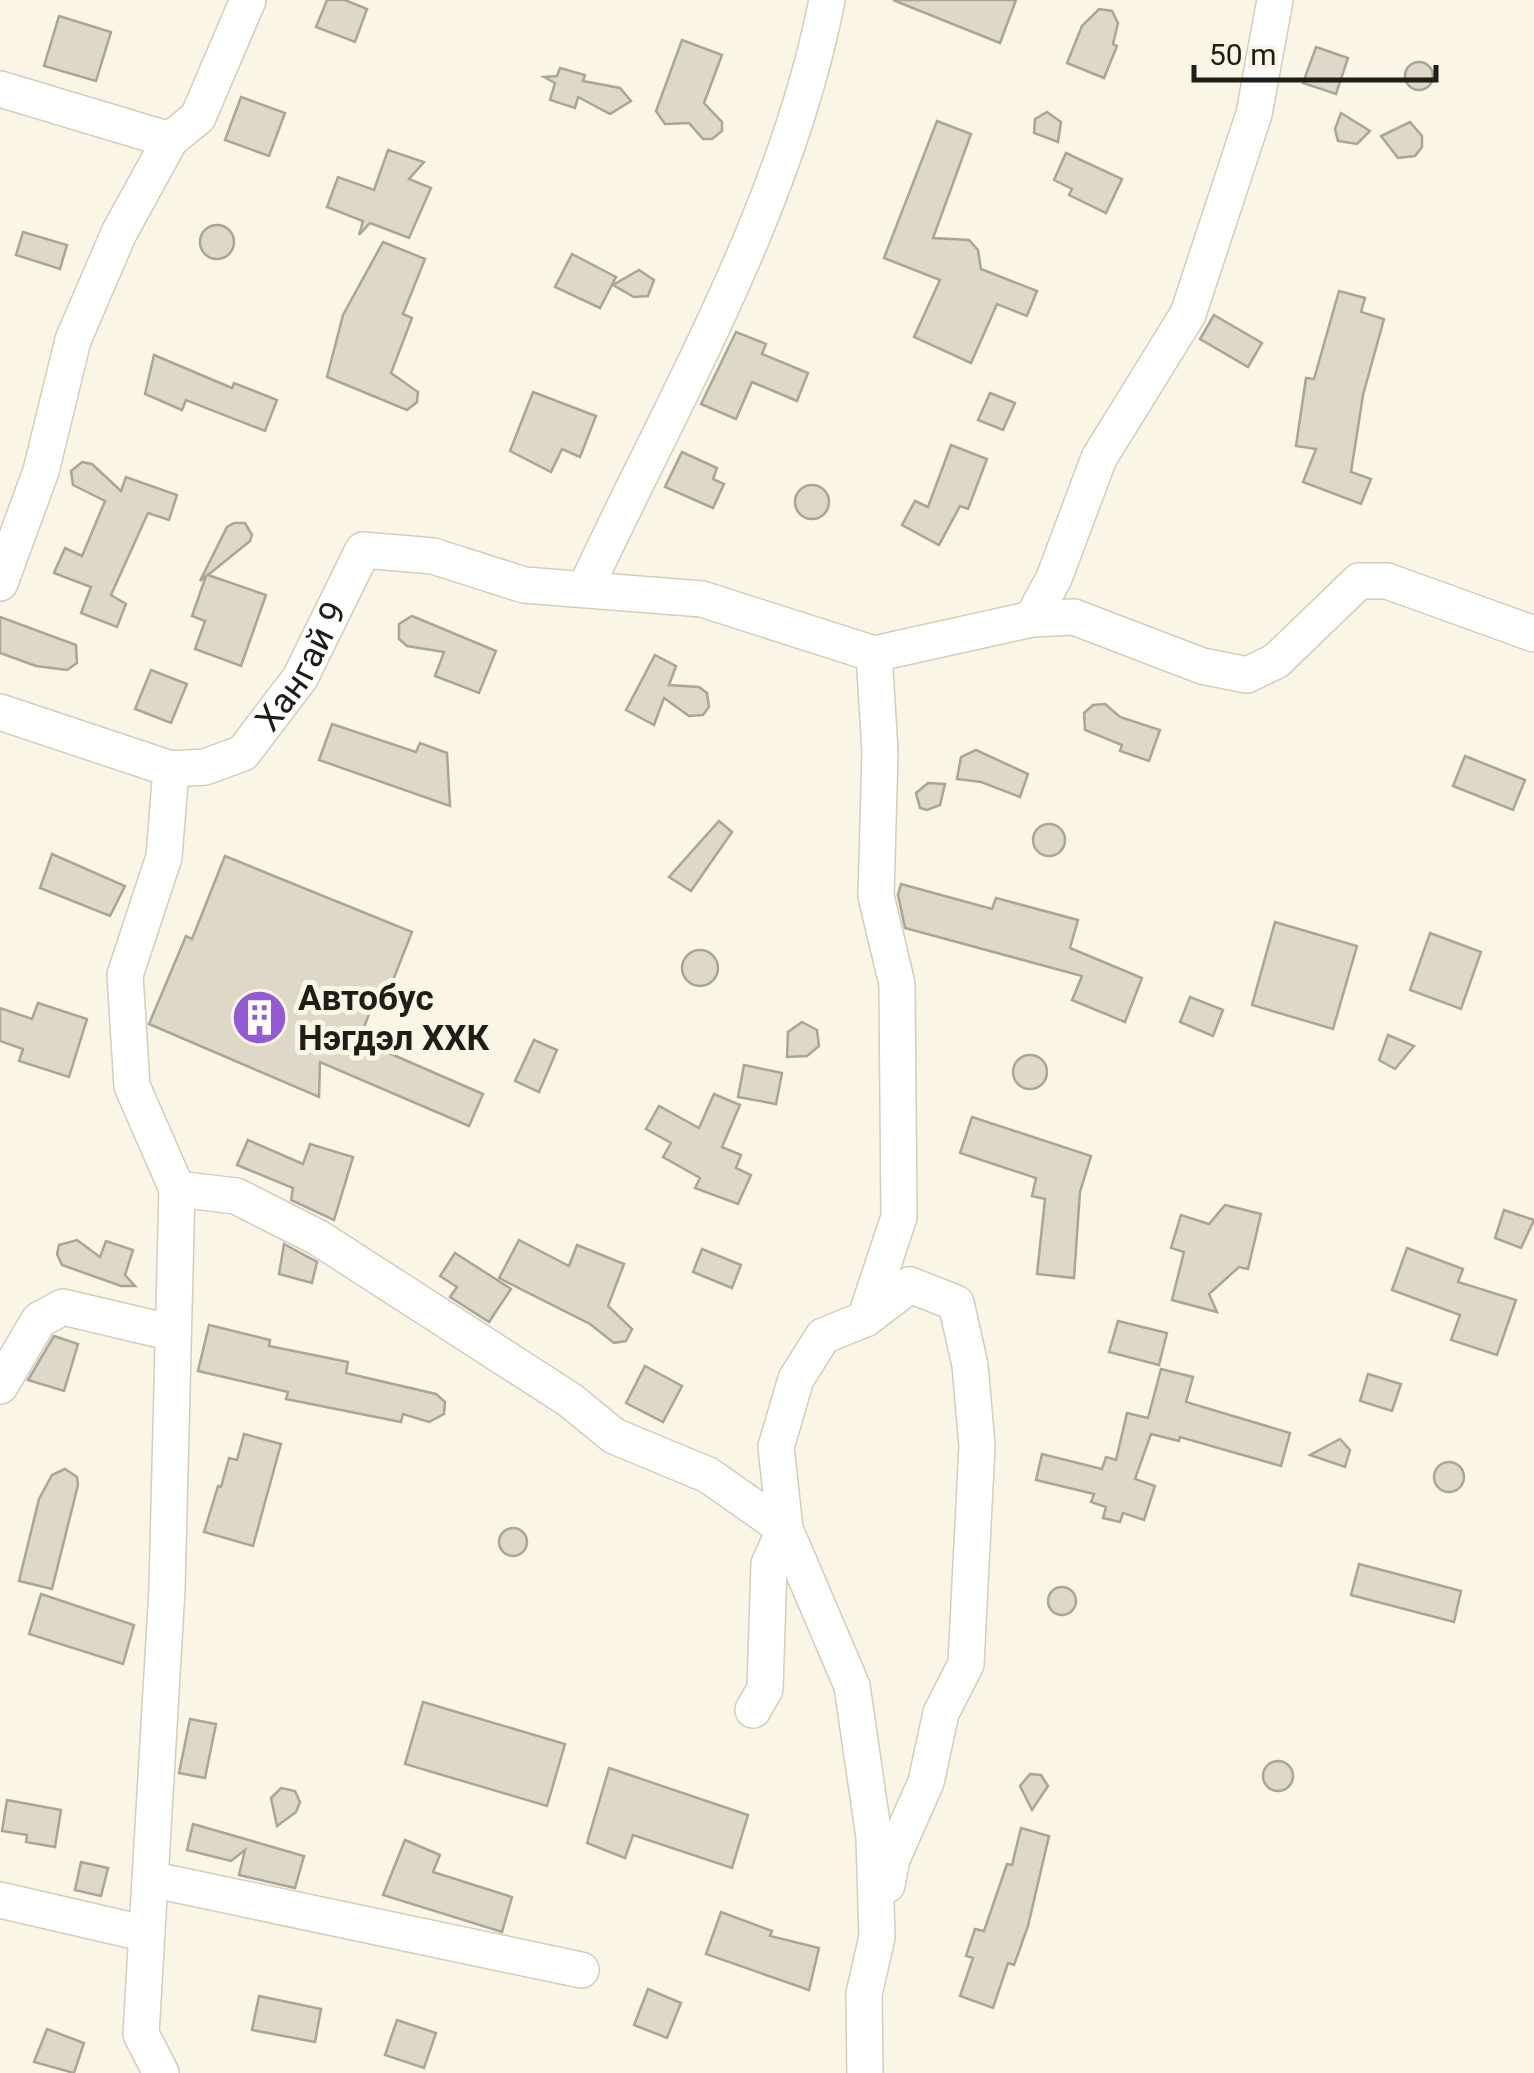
<svg xmlns="http://www.w3.org/2000/svg" width="1534" height="2073" font-family="Roboto,sans-serif">
<style>
.building{fill:#ddd8c8;stroke:#aaa596;stroke-width:2.5}
.lines{fill:none;stroke-linecap:round;stroke-linejoin:round}
.minor-casing{stroke:#d2cdbd;stroke-width:38}
.minor{stroke:#fff;stroke-width:35}
.labels{text-anchor:middle;stroke-width:10;stroke-linejoin:round;paint-order:stroke}
.street-label{font-size:35px;fill:#1f1d17;stroke:#faf5e4}
.poi-label{font-size:35px;font-weight:bold;fill:#1f1d17;stroke:#faf5e4;text-anchor:start}
</style>
<rect width="100%" height="100%" fill="#faf5e4"/>
<!-- building -->
<g class="building">
<path d="M327,0h18l22,9 -12,33 -39,-15z"/>
<path d="M893,0h123l-16,43z"/>
<path d="M1099,9l13,2 6,12 -5,21 4,2 -13,32 -37,-15 15,-37z"/>
<path d="M59,16l52,16 -15,49 -52,-15z"/>
<path d="M682,40l40,15 -18,48 18,19v9l-10,8h-9l-14,-16 -24,1 -9,-13z"/>
<path d="M1316,47l32,11 -12,36 -33,-11z"/>
<circle cx="1419" cy="76" r="14"/>
<path d="M560,68l25,7 -2,6 37,7 11,13 -21,13 -32,-17 -3,11 -25,-8 5,-17 -11,-6 13,-1z"/>
<path d="M241,97l44,16 -16,43 -44,-16z"/>
<path d="M1047,112l14,10 -3,20 -24,-9 1,-14z"/>
<path d="M1341,113l29,18 -13,13 -19,-3 -3,-12z"/>
<path d="M937,121l34,13 -38,104 36,2 9,10 3,19 56,22 -10,25 -30,-12 -26,59 -57,-26 26,-57 -56,-22z"/>
<path d="M1410,122l12,14v11l-7,9 -17,2 -17,-22z"/>
<path d="M388,150l36,12 -15,17 22,9 -22,50 -39,-15 -11,12 4,-14 -36,-14 11,-30 36,13z"/>
<path d="M1066,153l56,26 -16,34 -37,-18 3,-6 -18,-9z"/>
<circle cx="217" cy="242" r="17"/>
<path d="M23,232l44,13 -7,24 -44,-14z"/>
<path d="M383,242l42,17 -22,55 9,4 -21,55 27,19 -1,10 -10,8 -80,-33 16,-62z"/>
<path d="M572,254l44,23 -16,31 -45,-21z"/>
<path d="M639,270l15,10 -6,16 -14,1 -21,-12z"/>
<path d="M1339,291l26,7 -4,14 23,7 -21,76 -12,77 20,7 -10,25 -58,-22 13,-33 -20,-3 10,-68 8,1z"/>
<path d="M1214,315l48,28 -14,24 -48,-28z"/>
<path d="M736,332l30,12 -4,10 46,19 -11,28 -45,-19 -16,37 -35,-15z"/>
<path d="M154,355l78,33 2,-5 43,17 -12,31 -79,-31 -4,10 -37,-16z"/>
<path d="M533,392l63,24 -16,41 -18,-8 -11,23 -41,-21z"/>
<path d="M990,393l25,10 -12,27 -25,-10z"/>
<path d="M951,445l36,14 -19,50 -8,-3 -21,39 -37,-20 13,-24 13,6z"/>
<path d="M682,452l35,16 -4,11 11,5 -11,24 -48,-21z"/>
<path d="M82,462l10,2 29,27 5,-14 51,18 -8,25 -21,-7 -37,82 15,9 -9,23 -36,-14 10,-26 -37,-14 11,-25 17,8 23,-55 -32,-16 -2,-14z"/>
<circle cx="812" cy="502" r="17"/>
<path d="M234,523h11l7,12 -2,6 -42,34 58,20 -25,71 -46,-17 10,-28 -13,-5 14,-40 -6,5 27,-54z"/>
<path d="M412,616l84,35 -17,42 -44,-17 9,-24 -37,-6 -8,-7v-15z"/>
<path d="M0,617l76,28 1,18 -10,7 -31,-4 -36,-13z"/>
<path d="M655,655l21,11 -7,19 30,2 8,6 2,14 -6,8 -14,1 -25,-18 -10,27 -28,-15z"/>
<path d="M151,670l36,14 -16,39 -36,-14z"/>
<path d="M1105,704l15,13 40,13 -11,31 -29,-10 2,-6 -37,-15 -1,-17 9,-8z"/>
<path d="M332,724l84,28 4,-9 27,10 3,53 -131,-46z"/>
<path d="M976,750l52,24 -8,23 -39,-15 -24,-3 4,-22z"/>
<path d="M1465,756l60,24 -12,30 -60,-24z"/>
<path d="M928,783l17,1 -5,21 -13,5 -7,-2 -4,-15z"/>
<path d="M719,821l13,11 -41,59 -22,-14z"/>
<circle cx="1049" cy="840" r="16"/>
<path d="M52,854l73,32 -15,30 -70,-28z"/>
<path d="M225,856l187,76 -26,66 -9,-4 -18,46 124,54 -14,32 -149,-64 -1,35 -170,-73 37,-88 6,3z"/>
<path d="M901,884l91,25 4,-11 82,22 -8,28 72,30 -17,44 -53,-22 10,-24 -177,-48 -7,-33z"/>
<path d="M1275,922l82,24 -24,83 -81,-24z"/>
<path d="M1430,933l51,19 -20,57 -51,-19z"/>
<circle cx="700" cy="968" r="18"/>
<path d="M1190,997l33,13 -10,26 -33,-14z"/>
<path d="M38,1003l49,16 -18,58 -50,-16 4,-12 -23,-8v-33l32,11z"/>
<path d="M802,1022l15,8 2,16 -12,10 -20,1 1,-25z"/>
<path d="M1388,1035l26,11 -19,23 -16,-9z"/>
<path d="M534,1040l23,10 -18,42 -24,-11z"/>
<circle cx="1030" cy="1072" r="17"/>
<path d="M744,1065l38,8 -6,31 -38,-7z"/>
<path d="M714,1094l26,11 -18,42 19,8 -5,13 15,7 -13,29 -43,-16 5,-10 -37,-21 8,-14 -25,-14 13,-23 40,22z"/>
<path d="M972,1117l119,39 -11,36 -6,86 -37,-4 8,-75 -13,-3 4,-18 -76,-25z"/>
<path d="M248,1140l55,24 7,-20 43,13 -19,63 -43,-20 2,-12 -56,-23z"/>
<path d="M1225,1205l36,9 -13,55 -9,-2 -30,27 8,18 -45,-12 12,-48 -13,-4 10,-33 28,9z"/>
<path d="M1504,1210l30,10 -13,28 -26,-10z"/>
<path d="M77,1240l23,17 6,-16 27,9 -8,25 10,11h-14l-59,-21 -5,-11 2,-9z"/>
<path d="M519,1240l50,26 8,-21 47,19 -16,42 24,23 -6,12 -12,2 -24,-19 -91,-46z"/>
<path d="M284,1244l33,18 -5,21 -33,-9z"/>
<path d="M1407,1248l56,21 -5,13 58,18 -19,55 -46,-15 9,-25 -68,-25z"/>
<path d="M702,1249l39,16 -9,23 -39,-16z"/>
<path d="M455,1253l56,36 -22,33 -39,-25 7,-10 -17,-11z"/>
<path d="M1118,1321l49,12 -8,32 -50,-13z"/>
<path d="M209,1325l61,15 -1,6 79,16 -2,11 90,21 9,8 -1,12 -15,8 -26,-8 -2,8 -115,-23 2,-7 -90,-21z"/>
<path d="M54,1336l24,8 -14,47 -36,-11z"/>
<path d="M645,1366l37,20 -19,36 -37,-19z"/>
<path d="M1161,1369l32,8 -7,25 104,31 -9,33 -101,-29 -1,4 -28,-7 -16,45 20,7 -11,34 -21,-7 -3,9 -17,-4 3,-11 -15,-5 3,-8 -58,-14 6,-26 60,15 4,-12 10,3 11,-47 21,5z"/>
<path d="M1368,1374l33,10 -9,27 -32,-10z"/>
<path d="M244,1434l37,10 -28,102 -49,-14 14,-46 3,1 8,-29 8,2z"/>
<path d="M1340,1439l10,11 -5,17 -35,-12z"/>
<circle cx="1449" cy="1477" r="15"/>
<path d="M65,1469l12,8 1,8 -26,104 -33,-8 20,-82 13,-24z"/>
<circle cx="513" cy="1542" r="14"/>
<path d="M1359,1564l102,27 -7,31 -103,-27z"/>
<circle cx="1062" cy="1601" r="14"/>
<path d="M41,1594l93,31 -11,39 -94,-30z"/>
<path d="M423,1702l142,42 -18,62 -142,-42z"/>
<path d="M190,1719l26,5 -11,54 -26,-5z"/>
<circle cx="1278" cy="1776" r="15"/>
<path d="M609,1768l139,47 -16,53 -99,-33 -8,23 -38,-15z"/>
<path d="M1030,1774l11,1 7,11 -16,24 -12,-24z"/>
<path d="M281,1788l14,3 5,11 -4,10 -19,14 -6,-28z"/>
<path d="M7,1800l54,10 -6,37 -29,-5 1,-7 -25,-4z"/>
<path d="M193,1824l111,32 -9,32 -56,-13 6,-25 -14,11 -44,-11z"/>
<path d="M1021,1828l28,8 -21,90 -14,39 -6,-2 -15,45 -33,-12 13,-38 -7,-2 9,-27 9,2 23,-67 5,1z"/>
<path d="M405,1840l35,15 -7,17 79,25 -10,35 -119,-37z"/>
<path d="M81,1862l27,6 -7,28 -26,-6z"/>
<path d="M721,1912l51,19 -2,5 49,12 -10,42 -103,-36z"/>
<path d="M648,1989l33,14 -14,35 -33,-13z"/>
<path d="M259,1996l62,13 -6,33 -63,-12z"/>
<path d="M397,2020l39,13 -12,35 -39,-13z"/>
<path d="M47,2029l37,14 -10,30 -40,-11z"/>
</g>
<g class="lines">
<defs>
<g id="minor">
<path d="M0,89l170,51"/>
<path d="M0,583l41,-112 32,-131 46,-107 51,-93 28,-23 50,-117"/>
<path d="M586,587c89,-191 200,-378 241,-587"/>
<path d="M1032,619l22,-41 45,-120 89,-144 66,-200 21,-114"/>
<path id="s1" d="M0,712l171,57 34,-2 38,-14 57,-75 63,-128 70,6 91,29 178,14 172,55 158,-35 42,-2 128,49 45,9 29,-14 83,-80h28l147,53"/>
<path d="M177,1189l59,7 81,41 253,163 44,36 94,39 77,54 -16,35 -4,125 -12,21"/>
<path d="M865,1319l45,-34 46,18 14,62 7,81 -11,218 -25,49 -15,69 -34,77 -5,26"/>
<path d="M0,1386l39,-66 24,-13 110,26"/>
<path d="M150,1879l431,91"/>
<path d="M0,1900l147,34"/>
<path d="M161,2073l-20,-39 26,-445 10,-400 -45,-103 -7,-111 39,-118 7,-88"/>
<path d="M865,2073l-1,-79 13,-57 -3,-100 -22,-151 -67,-157 -9,-82 20,-68 27,-43 42,-17 34,-102 -2,-233 -21,-88 4,-144 -6,-98"/>
</g>
</defs>
<!-- minor casing -->
<use href="#minor" class="minor-casing"/>
<!-- minor -->
<use href="#minor" class="minor"/>
</g>
<!-- icons -->
<defs>
<symbol id="building-disc" viewBox="-11 -11 22 22"><circle r="9.5" fill="#935bd3" stroke="#faf5e4"/><path d="M-4-6H4V6H1V3H-1V6H-4ZM-2.5-4.3h1.7v1.8h-1.7ZM.8-4.3h1.7v1.8H.8ZM-2.5-1h1.7V.8h-1.7ZM.8-1h1.7V.8H.8Z" fill="#fff"/></symbol>
</defs>
<g fill-rule="evenodd">
<use href="#building-disc" x="228" y="986" width="63" height="63"/>
</g>
<g class="labels">
<!-- street labels -->
<g class="street-label">
<text dy="12" stroke="none"><textPath href="#s1" startOffset="360">Хангай 9</textPath></text>
</g>
<!-- poi labels -->
<g class="poi-label">
<text x="298" y="1010">Автобус<tspan x="298" dy="40">Нэгдэл ХХК</tspan></text>
</g>
</g>
<!-- scale -->
<path d="M1194 65v15h242v-15" fill="none" stroke="#1f1d17" stroke-width="5"/>
<text x="1209" y="65" font-size="30" fill="#1f1d17" stroke="#faf5e4" stroke-width="8" paint-order="stroke">50 m</text>
</svg>
